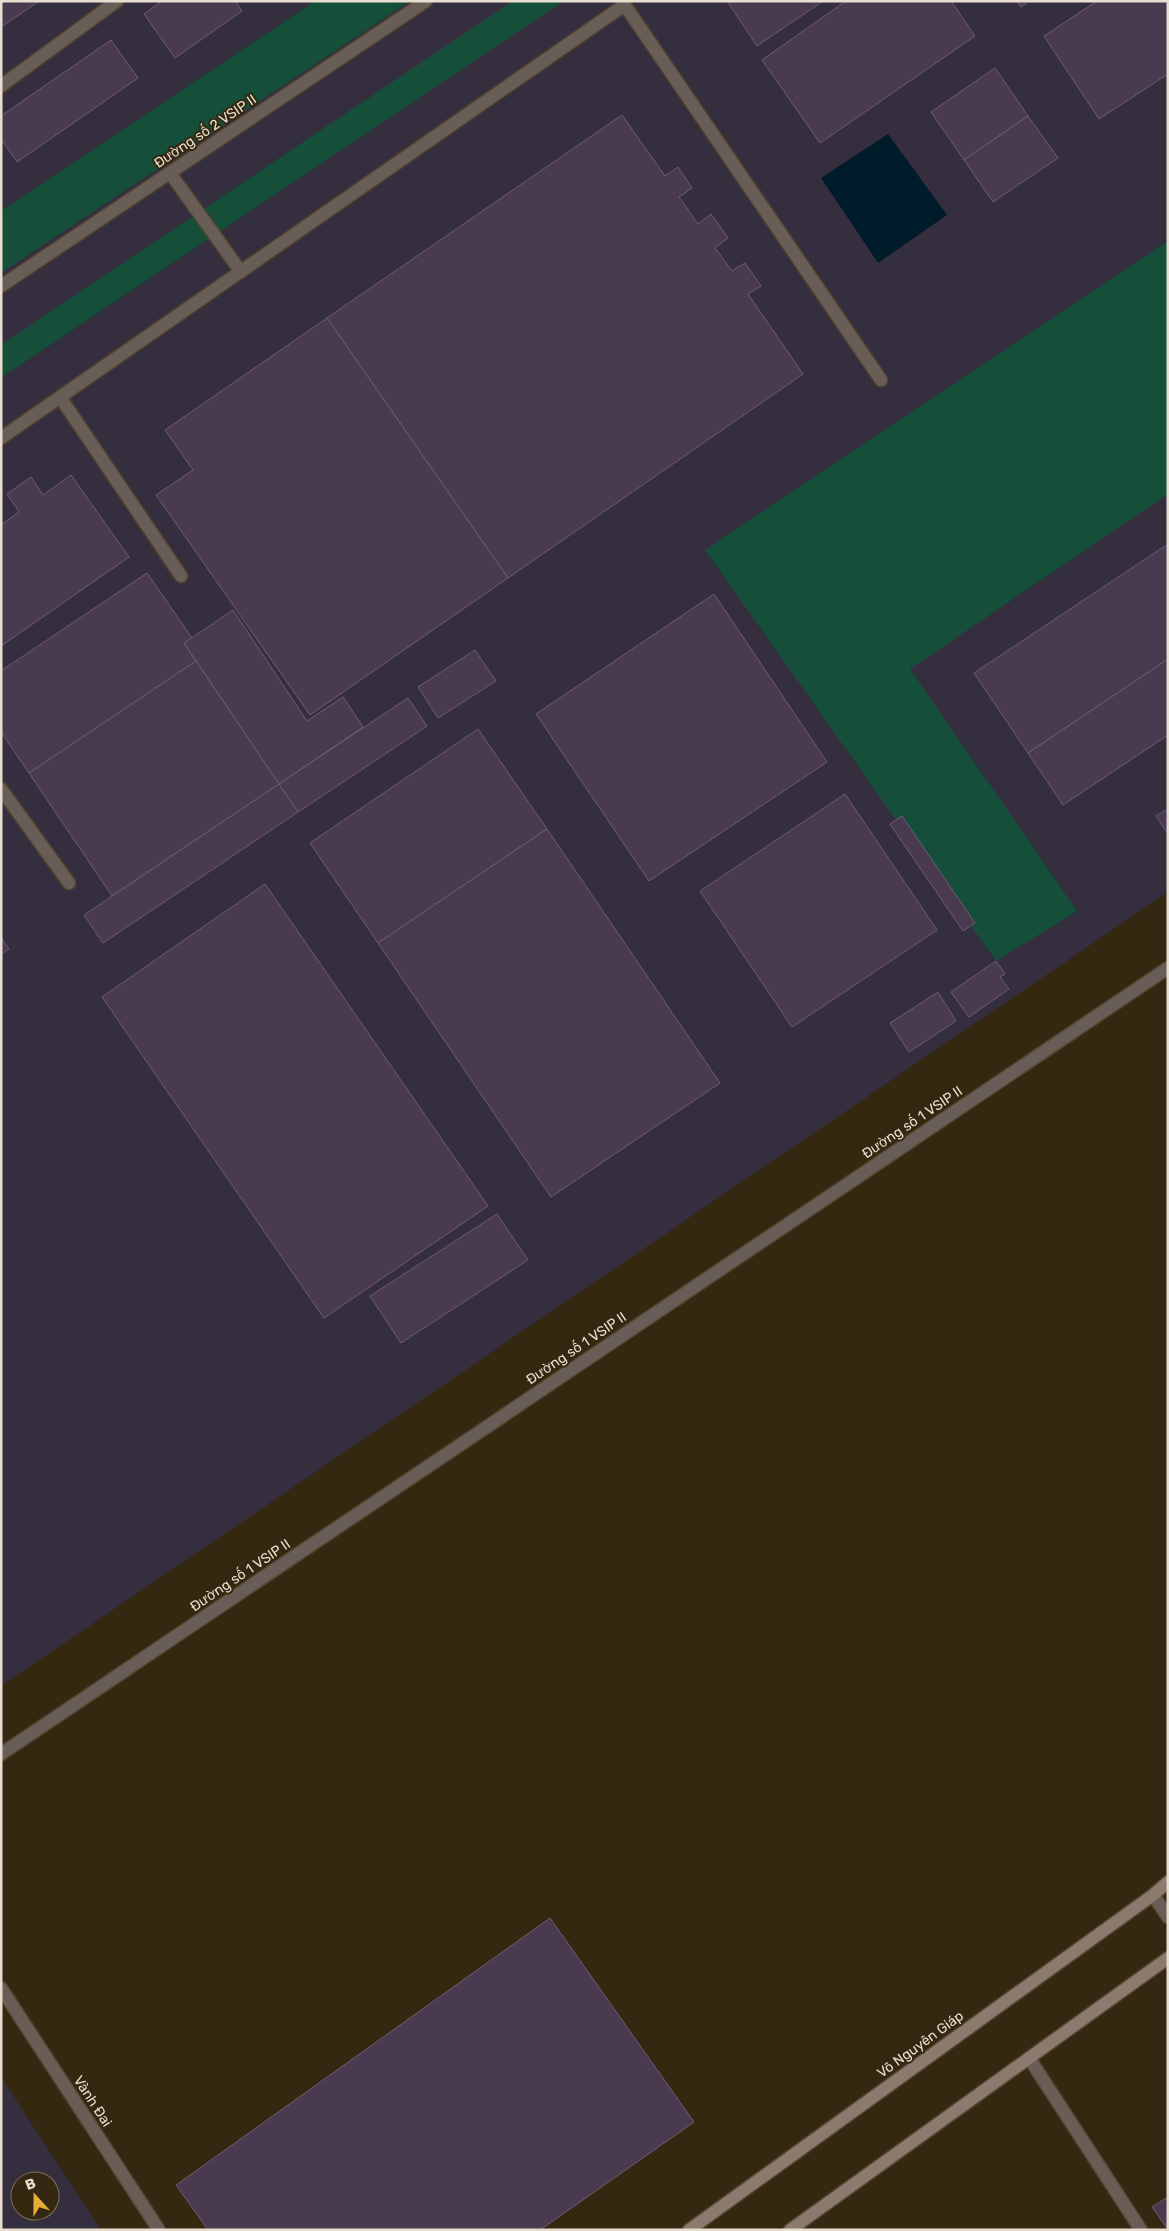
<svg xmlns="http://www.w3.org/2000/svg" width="1169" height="2231" font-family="Rubik,sans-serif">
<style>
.industrial{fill:#352e3e;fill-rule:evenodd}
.green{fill:#154f39}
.water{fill:#001c2a}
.building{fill:#493a50;stroke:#6d5d74}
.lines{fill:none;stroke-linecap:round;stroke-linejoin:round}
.service-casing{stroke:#51452f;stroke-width:15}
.minor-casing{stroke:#51452f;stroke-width:15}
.tertiary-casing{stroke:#51452f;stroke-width:15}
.secondary-casing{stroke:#51452f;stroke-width:15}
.service{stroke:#695e57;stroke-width:12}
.minor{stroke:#695e57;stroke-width:12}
.tertiary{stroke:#695e57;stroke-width:12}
.secondary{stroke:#8d7a6f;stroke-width:12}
.labels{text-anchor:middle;stroke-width:4;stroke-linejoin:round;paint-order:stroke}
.street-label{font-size:14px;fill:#e7ded0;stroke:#352810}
</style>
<rect width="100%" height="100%" fill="#352810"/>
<!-- industrial -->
<g class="industrial">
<path d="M1,1h1167v891l-1167,794z"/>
<path d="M1,2077l100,153h-100zM20,2181h30v30h-30z"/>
</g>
<!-- green -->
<g class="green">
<path d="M315,1h95l-409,272v-62z"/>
<path d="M513,1h51l-563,377v-33z"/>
<path d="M1168,241v253l-258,175 167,242 -81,50 -291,-411z"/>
</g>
<!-- water -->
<path class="water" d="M888,134l59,81 -69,48 -57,-85z"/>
<!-- building -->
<g class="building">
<path d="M1,1h38l-38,26z"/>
<path d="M162,1h73l7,10 -67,47 -31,-44z"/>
<path d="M727,1h96l-66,45z"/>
<path d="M846,1h105l24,35 -155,107 -58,-83z"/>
<path d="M1017,1h12l-8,6z"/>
<path d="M1097,1h71v73l-69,45 -55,-83z"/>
<path d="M111,40l27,38 -121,84 -16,-23v-23z"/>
<path d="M995,68l33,48 -64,44 -33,-48z"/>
<path d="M622,115l43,61 13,-9 14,21 -13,9 19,27 13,-10 17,24 -13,10 17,23 13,-8 16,23 -13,8 55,80 -295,204 -181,-260z"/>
<path d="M1028,116l30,42 -65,44 -29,-42z"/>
<path d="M327,318l181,260 -198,137 -154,-220 37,-25 -28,-40z"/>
<path d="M71,475l58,82 -128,89v-121l18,-13 -12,-18 24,-17 12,18z"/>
<path d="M1168,544v115l-140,94 -54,-80z"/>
<path d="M147,573l45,65 -8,5 12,18 -167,112 -28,-41v-61z"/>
<path d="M714,594l113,168 -178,119 -113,-167z"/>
<path d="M233,610l74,111 36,-24 20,30 -84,57 -95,-141z"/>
<path d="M475,650l21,31 -58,37 -20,-31z"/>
<path d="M1168,659v76l-105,70 -35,-52z"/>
<path d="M196,661l83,123 -167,112 -83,-123z"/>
<path d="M408,698l19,28 -129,86 -19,-28z"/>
<path d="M478,729l69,100 -169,114 -68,-100z"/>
<path d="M279,784l19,28 -195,131 -19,-28z"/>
<path d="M845,794l92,136 -145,97 -92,-136z"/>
<path d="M1168,809v25l-12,-18z"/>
<path d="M902,816l73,107 -12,8 -73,-107z"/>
<path d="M547,829l173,254 -169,114 -173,-254z"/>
<path d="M265,884l223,322 -164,112 -222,-321z"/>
<path d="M1,938l8,11 -8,5z"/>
<path d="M996,961l9,13 -5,3 9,12 -40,28 -18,-25z"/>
<path d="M938,992l18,29 -47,31 -19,-29z"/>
<path d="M497,1214l31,46 -127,83 -31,-47z"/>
<path d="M550,1918l144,204 -154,108h-332l-32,-45z"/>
<path d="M1168,2197v29l-2,1 -14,-20z"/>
</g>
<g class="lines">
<defs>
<g id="service">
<path d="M622,1l259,379"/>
<path d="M1,86l116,-85"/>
<path d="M170,173l71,99"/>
<path d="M60,397l121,179"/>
<path d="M1,438l622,-432"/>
<path d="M1,789l68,94"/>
</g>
<g id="minor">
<path d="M1,286l425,-285"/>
<path d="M1,1754l1167,-786"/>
<path d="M1,1988l158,242"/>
<path d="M1029,2058l112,172"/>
</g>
<path id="tertiary" d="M1153,1895l15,22"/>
<g id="secondary">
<path d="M689,2230l464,-335 15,-13"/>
<path d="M790,2230l378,-272"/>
</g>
</defs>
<!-- service casing -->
<use href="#service" class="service-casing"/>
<!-- minor casing -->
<use href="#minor" class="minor-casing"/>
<!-- tertiary casing -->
<use href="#tertiary" class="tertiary-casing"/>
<!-- secondary casing -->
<use href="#secondary" class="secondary-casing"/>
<!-- service -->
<use href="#service" class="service"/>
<!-- minor -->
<use href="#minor" class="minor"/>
<!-- tertiary -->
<use href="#tertiary" class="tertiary"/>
<!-- secondary -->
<use href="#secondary" class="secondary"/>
</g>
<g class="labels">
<!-- street labels -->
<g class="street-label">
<text transform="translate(205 131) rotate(-34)" y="5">Đường số 2 VSIP II</text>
<text transform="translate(912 1122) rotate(-34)" y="5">Đường số 1 VSIP II</text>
<text transform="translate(576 1348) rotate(-34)" y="5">Đường số 1 VSIP II</text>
<text transform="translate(240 1575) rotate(-34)" y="5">Đường số 1 VSIP II</text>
<text transform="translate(920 2044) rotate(-36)" y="5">Võ Nguyên Giáp</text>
<text transform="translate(93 2101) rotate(57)" y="5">Vành Đai</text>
</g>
</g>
<!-- border -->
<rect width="1169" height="2231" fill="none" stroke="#e7ded0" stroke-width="5"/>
<!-- north arrow -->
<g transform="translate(35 2196) rotate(339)"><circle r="24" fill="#352810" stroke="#7c715d"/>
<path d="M0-4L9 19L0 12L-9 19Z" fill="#e5ad35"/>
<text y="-8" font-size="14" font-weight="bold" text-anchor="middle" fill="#e7ded0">B</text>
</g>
</svg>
